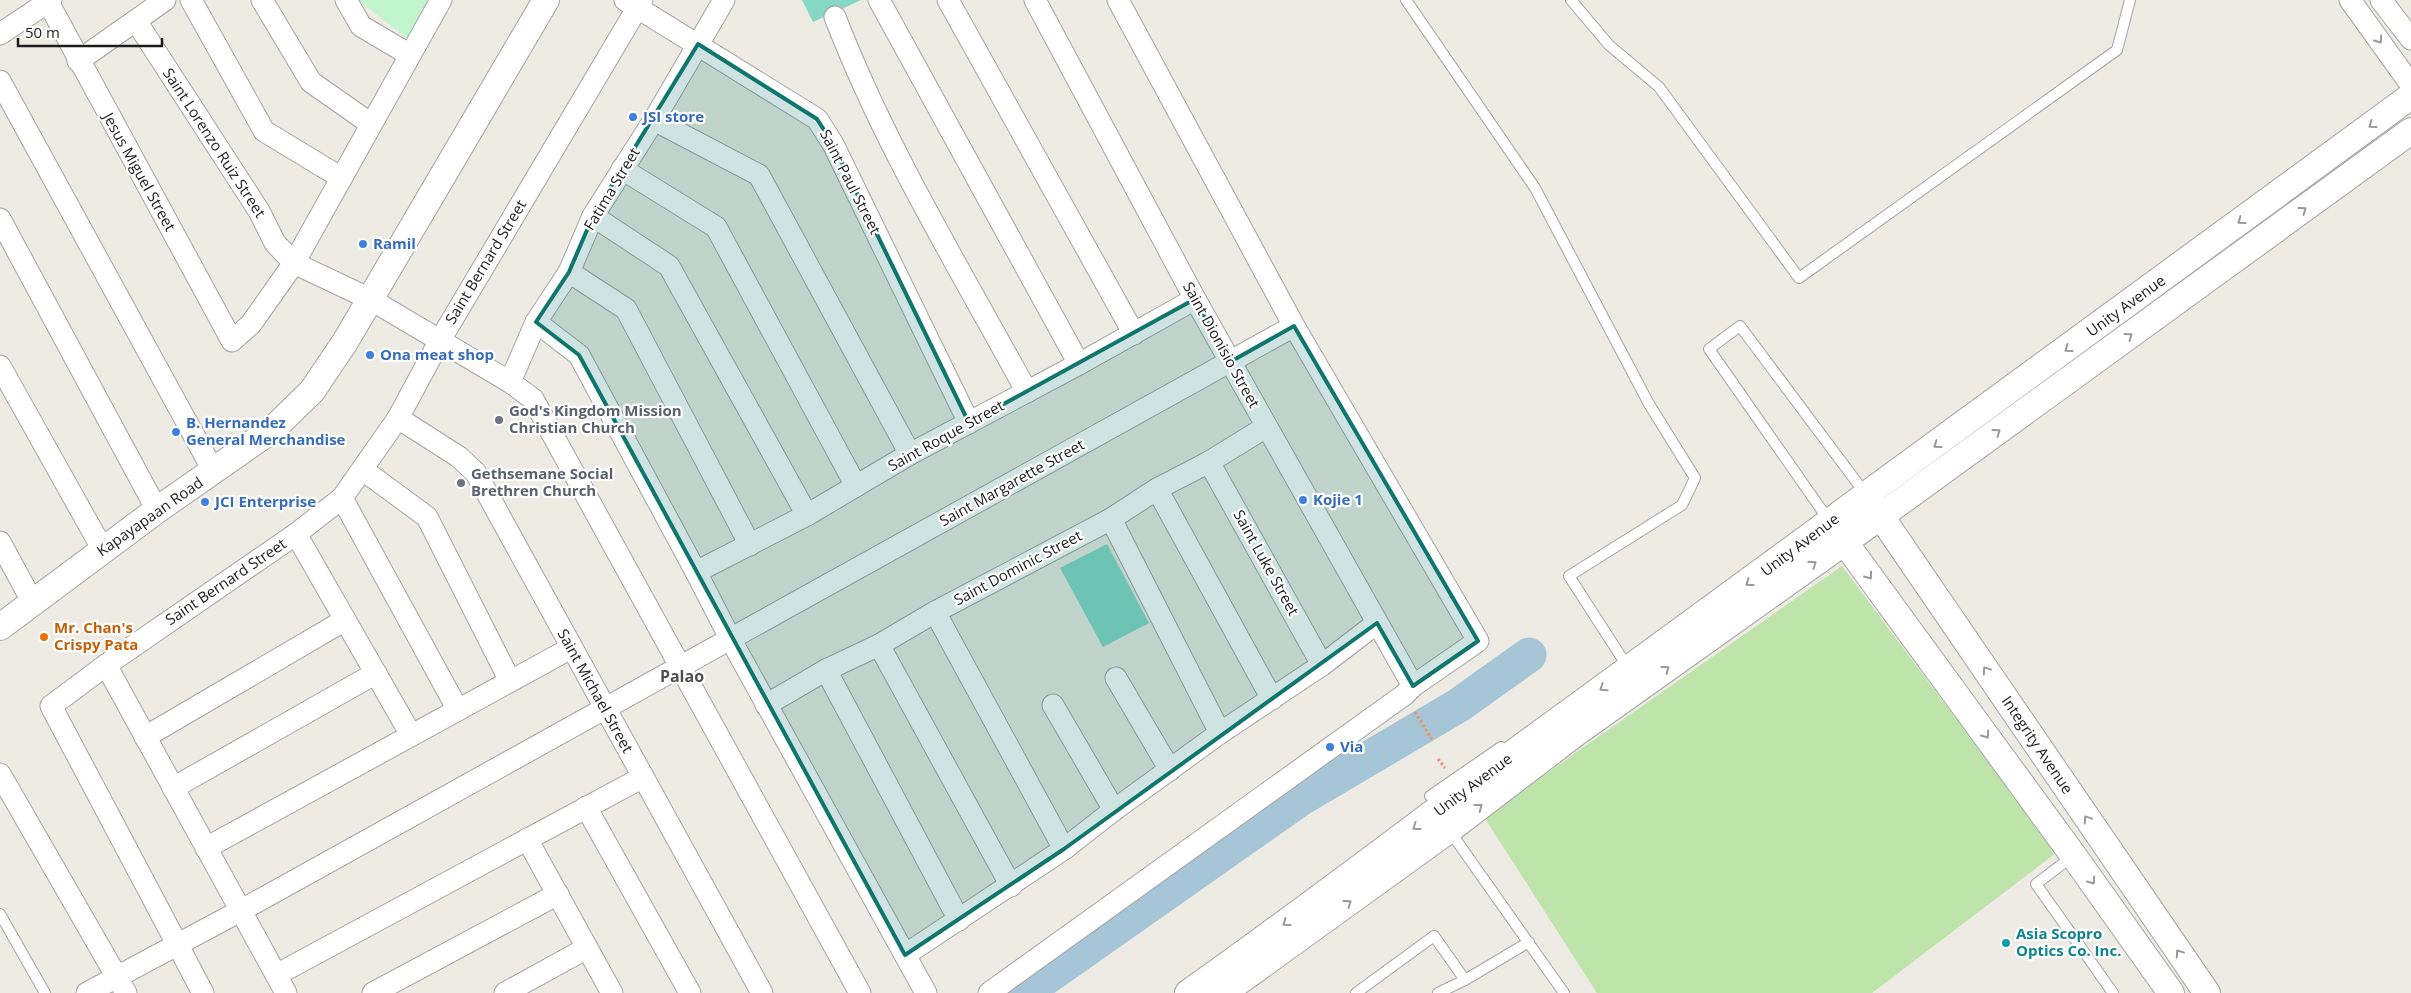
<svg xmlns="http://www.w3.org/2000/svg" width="2411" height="993" font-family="'Open Sans',sans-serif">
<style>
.grass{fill:#bfe4ab}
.park{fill:#c2f5cd}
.pitch{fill:#86d7c3}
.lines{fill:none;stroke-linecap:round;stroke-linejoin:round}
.river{stroke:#a6c6d8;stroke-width:35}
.service-casing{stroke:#a3a3a3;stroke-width:12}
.minor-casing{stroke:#a3a3a3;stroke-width:23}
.tertiary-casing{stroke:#a3a3a3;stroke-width:28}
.path{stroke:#ef9071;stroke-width:3;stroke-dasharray:2.5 2.5;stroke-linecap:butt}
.service{stroke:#fff;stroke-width:10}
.minor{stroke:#fff;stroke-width:21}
.tertiary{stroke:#fff;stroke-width:26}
.oneway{stroke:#999}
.marked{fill:#0f766e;fill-opacity:0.2;stroke:#0f766e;stroke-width:4;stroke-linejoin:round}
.shop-dot{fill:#3f7fe0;stroke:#fff;stroke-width:2}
.worship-dot{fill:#6b7280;stroke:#fff;stroke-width:2}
.food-dot{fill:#e8710a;stroke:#fff;stroke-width:2}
.culture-dot{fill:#0f9aa8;stroke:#fff;stroke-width:2}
.labels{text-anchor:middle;stroke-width:4.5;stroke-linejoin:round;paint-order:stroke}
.shop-label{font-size:15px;font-weight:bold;fill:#366cbe;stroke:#fff;text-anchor:start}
.street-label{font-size:15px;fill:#1c1c1c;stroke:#fff}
.worship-label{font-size:15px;font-weight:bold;fill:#5b616d;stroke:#fff;text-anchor:start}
.food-label{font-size:15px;font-weight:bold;fill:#c56008;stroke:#fff;text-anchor:start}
.culture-label{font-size:15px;font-weight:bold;fill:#0d838f;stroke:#fff;text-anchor:start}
.neighbourhood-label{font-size:16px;font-weight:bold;fill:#4f4f4f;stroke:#fff}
</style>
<rect width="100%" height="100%" fill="#edebe3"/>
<!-- grass -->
<path class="grass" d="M1842,566l214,287 -184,140h-275l-113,-176z"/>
<!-- park -->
<path class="park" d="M358,0h70l-21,38z"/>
<!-- pitch -->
<g class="pitch">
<path d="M802,0h59l-48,22z"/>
<path d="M1107,544l42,79 -46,24 -43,-79z"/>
</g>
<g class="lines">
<!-- river -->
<path class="river" d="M1024,993l276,-194 159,-94 70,-50"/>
<defs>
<g id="service">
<path d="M1406,0l129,188 114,216 46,74 -13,27 -113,71 60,93"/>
<path d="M1571,0l38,45 50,42 140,191 318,-228 13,-50"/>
<path d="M1830,522l-121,-173 31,-23 127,170"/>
<path d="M1430,796l71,-49"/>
<path d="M1449,830l115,163"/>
<path d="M2073,856l-37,28 77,109"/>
<path d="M0,914l45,79"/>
<path d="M1356,993l78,-57 31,44"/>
<path d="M1438,993l27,-13 64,-38"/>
</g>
<g id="minor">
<path d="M191,0l73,131 76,46"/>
<path d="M262,0l49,82 60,42"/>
<path d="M346,0l15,26 49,29"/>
<path d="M625,0l192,119 16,25 136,279"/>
<path d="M879,0l200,364"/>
<path d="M948,0l186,334"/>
<path d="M1035,0l160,299 218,387"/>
<path d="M2350,0l61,85"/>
<path d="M2381,0l30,39"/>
<path d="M48,2l184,339 19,-17 43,-61 147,-263"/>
<path d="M835,17c50,130 125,252 192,375"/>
<path d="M136,21l123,190 16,32 19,20 76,36 140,83 23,17 327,594"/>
<path d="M0,34l51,-34"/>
<path d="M78,61l87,-61"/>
<path d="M0,81l214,391"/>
<path d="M654,120l105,55 151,279"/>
<path d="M622,169l94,58 140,259"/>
<path d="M593,216l76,50 138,249"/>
<path d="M0,219l157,291"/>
<path d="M569,272l57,37 124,236"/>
<path d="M536,322l43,33 117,217 35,68 195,353"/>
<path d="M0,366l103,184"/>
<path d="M510,382l26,-60 33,-50 24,-56 61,-96 70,-120"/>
<path d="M398,418l61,39 17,16 286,520"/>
<path d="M1209,462l113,203"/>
<path d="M363,470l64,47 83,164"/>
<path d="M1157,489l115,210"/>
<path d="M342,498l116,212"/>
<path d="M1111,519l109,214"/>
<path d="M296,534l115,201"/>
<path d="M0,542l33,61"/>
<path d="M696,572l111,-57 103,-61 169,-90 116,-65"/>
<path d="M935,612l129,237"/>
<path d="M879,645l132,241"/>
<path d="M106,665l180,328"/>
<path d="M826,670l133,250"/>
<path d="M1116,678l54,92"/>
<path d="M766,705l60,-35 53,-25 56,-33 176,-93 46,-30 52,-27 57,-35"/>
<path d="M1053,705l61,105"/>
<path d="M145,737l200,-117"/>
<path d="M0,774l126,219"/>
<path d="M173,788l203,-115"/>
<path d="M586,807l104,186"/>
<path d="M527,839l85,154"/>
<path d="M206,848l365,-200"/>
<path d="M905,955l159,-106 50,-39 106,-77 102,-68 55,-42"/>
<path d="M276,975l367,-198"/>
<path d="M87,993l153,-82 1054,-585"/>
<path d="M203,993l-152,-287 55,-41 190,-131 46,-36 56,-80 41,-76 203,-342"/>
<path d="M373,993l185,-99"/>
<path d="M505,993l82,-45"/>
<path d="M989,993l415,-298 9,-9 65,-45 -184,-315 -176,-326"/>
</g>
<g id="tertiary">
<path d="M1871,502l336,491"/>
<path d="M1835,529l238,326 98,138"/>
<path d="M0,627l157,-117 116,-81 39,-38 33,-49 201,-342"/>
<path d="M1188,993c129,-91 253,-188 380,-280 282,-205 563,-411 843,-617"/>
<path d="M1223,993l226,-163 127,-97 305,-217 530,-385"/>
</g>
</defs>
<!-- service casing -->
<use href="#service" class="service-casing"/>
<!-- minor casing -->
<use href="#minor" class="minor-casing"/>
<!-- tertiary casing -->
<use href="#tertiary" class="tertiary-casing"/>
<!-- path -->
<g class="path">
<path d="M1415,712l18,29"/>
<path d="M1438,759l7,9"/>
</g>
<!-- service -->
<use href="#service" class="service"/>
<!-- minor -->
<use href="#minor" class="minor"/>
<!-- tertiary -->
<use href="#tertiary" class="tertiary"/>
</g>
<!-- one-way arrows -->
<defs><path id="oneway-chevron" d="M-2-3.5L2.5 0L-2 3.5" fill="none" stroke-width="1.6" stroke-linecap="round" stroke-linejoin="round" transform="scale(1.25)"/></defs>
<g class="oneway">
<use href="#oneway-chevron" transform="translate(2379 40) rotate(55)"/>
<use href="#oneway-chevron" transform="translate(2372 125) rotate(144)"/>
<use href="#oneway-chevron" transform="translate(2303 210) rotate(-36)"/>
<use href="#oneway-chevron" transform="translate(2241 221) rotate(144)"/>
<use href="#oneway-chevron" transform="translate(2129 336) rotate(-36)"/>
<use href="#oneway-chevron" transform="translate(2068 349) rotate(144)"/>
<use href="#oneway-chevron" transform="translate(1997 432) rotate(-36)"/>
<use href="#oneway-chevron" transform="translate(1937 445) rotate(144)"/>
<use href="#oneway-chevron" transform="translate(1813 564) rotate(-35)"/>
<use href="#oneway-chevron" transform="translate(1869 576) rotate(54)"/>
<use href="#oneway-chevron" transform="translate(1749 583) rotate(144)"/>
<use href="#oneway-chevron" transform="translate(1666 669) rotate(-36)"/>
<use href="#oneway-chevron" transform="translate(1986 670) rotate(-124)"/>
<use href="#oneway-chevron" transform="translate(1603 688) rotate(145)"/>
<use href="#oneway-chevron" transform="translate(1986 735) rotate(54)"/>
<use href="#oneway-chevron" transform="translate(1479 807) rotate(-37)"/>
<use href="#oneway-chevron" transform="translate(2087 819) rotate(-124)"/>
<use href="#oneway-chevron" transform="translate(1416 827) rotate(144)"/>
<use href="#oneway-chevron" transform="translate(2092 881) rotate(55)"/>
<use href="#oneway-chevron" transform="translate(1348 903) rotate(-36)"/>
<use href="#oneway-chevron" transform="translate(1286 923) rotate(144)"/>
<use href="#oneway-chevron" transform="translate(2179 953) rotate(-124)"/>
</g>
<!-- marked area -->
<path class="marked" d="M698,44l119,75 16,25 136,279 226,-124 35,63 64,-36 184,315 -65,45 -36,-63 -313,226 -159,106 -326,-600 -43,-33 33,-50 24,-56z"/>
<!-- markers -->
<g class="shop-dot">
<circle cx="633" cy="117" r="5"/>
<circle cx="363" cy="244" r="5"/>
<circle cx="370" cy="355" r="5"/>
<circle cx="176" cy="432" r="5"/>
<circle cx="1303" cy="500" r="5"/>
<circle cx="205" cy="502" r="5"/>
<circle cx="1330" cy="747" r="5"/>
</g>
<g class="worship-dot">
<circle cx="499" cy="420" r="5"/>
<circle cx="461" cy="483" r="5"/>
</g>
<circle class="food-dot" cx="44" cy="637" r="5"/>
<circle class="culture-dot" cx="2006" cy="943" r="5"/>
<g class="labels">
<!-- shop labels -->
<g class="shop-label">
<text x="643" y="122">JSI store</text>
<text x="373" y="249">Ramil</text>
<text x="380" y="360">Ona meat shop</text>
<text x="186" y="428">B. Hernandez<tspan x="186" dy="17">General Merchandise</tspan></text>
<text x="1313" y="505">Kojie 1</text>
<text x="215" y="507">JCI Enterprise</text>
<text x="1340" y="752">Via</text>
</g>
<!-- street labels -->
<g class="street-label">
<text transform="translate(214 143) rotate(57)" y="5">Saint Lorenzo Ruiz Street</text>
<text transform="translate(139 172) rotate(61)" y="5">Jesus Miguel Street</text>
<text transform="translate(850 182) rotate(63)" y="5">Saint Paul Street</text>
<text transform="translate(612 189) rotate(-59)" y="5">Fatima Street</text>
<text transform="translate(486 262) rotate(-59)" y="5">Saint Bernard Street</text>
<text transform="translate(2126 306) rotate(-36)" y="5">Unity Avenue</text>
<text transform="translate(1221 345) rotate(61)" y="5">Saint Dionisio Street</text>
<text transform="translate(946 436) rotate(-29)" y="5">Saint Roque Street</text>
<text transform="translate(1012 483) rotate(-29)" y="5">Saint Margarette Street</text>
<text transform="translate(150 517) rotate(-35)" y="5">Kapayapaan Road</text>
<text transform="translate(1800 545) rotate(-37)" y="5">Unity Avenue</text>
<text transform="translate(1266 563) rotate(61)" y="5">Saint Luke Street</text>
<text transform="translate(1018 568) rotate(-28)" y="5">Saint Dominic Street</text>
<text transform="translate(226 582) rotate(-34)" y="5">Saint Bernard Street</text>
<text transform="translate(595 691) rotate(61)" y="5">Saint Michael Street</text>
<text transform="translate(2037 745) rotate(56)" y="5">Integrity Avenue</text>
<text transform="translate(1473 785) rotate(-37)" y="5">Unity Avenue</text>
</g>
<!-- worship labels -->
<g class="worship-label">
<text x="509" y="416">God's Kingdom Mission<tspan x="509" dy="17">Christian Church</tspan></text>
<text x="471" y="479">Gethsemane Social<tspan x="471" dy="17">Brethren Church</tspan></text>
</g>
<!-- food labels -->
<g class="food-label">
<text x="54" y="633">Mr. Chan's<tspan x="54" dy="17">Crispy Pata</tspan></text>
</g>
<!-- culture labels -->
<g class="culture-label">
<text x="2016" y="939">Asia Scopro<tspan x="2016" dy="17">Optics Co. Inc.</tspan></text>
</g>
<!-- neighbourhood labels -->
<g class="neighbourhood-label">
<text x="682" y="682">Palao</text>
</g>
</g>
<!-- scale -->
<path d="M18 38v8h144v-8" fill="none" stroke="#1c1c1c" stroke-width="2.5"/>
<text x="25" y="38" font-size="15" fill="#1c1c1c" stroke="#ffffff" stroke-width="4" paint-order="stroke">50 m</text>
</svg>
